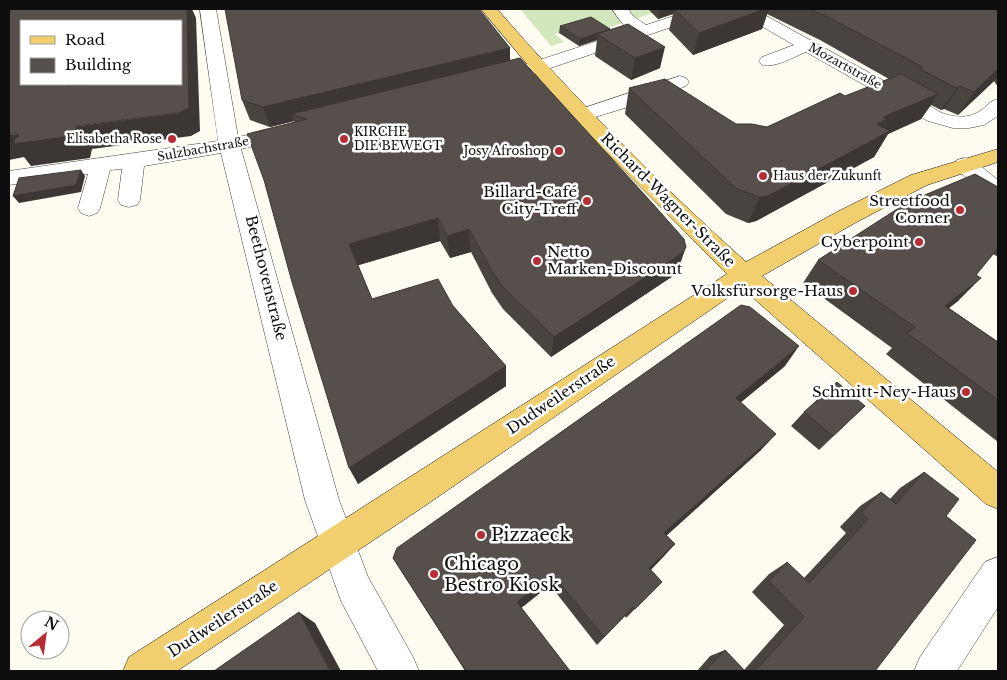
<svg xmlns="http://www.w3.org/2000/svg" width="1007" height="680" font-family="'Libre Baskerville',serif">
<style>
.green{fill:#d3e7bc}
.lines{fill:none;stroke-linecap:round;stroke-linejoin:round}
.minor-casing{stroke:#414141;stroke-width:1}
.major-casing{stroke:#1f1f1f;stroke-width:1}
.minor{fill:#fff;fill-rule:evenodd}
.major{fill:#f1cf6e;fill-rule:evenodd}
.wall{fill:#4a4440}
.shaded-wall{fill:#3c3734}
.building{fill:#564f4b;stroke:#3c3734;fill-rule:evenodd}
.poi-dot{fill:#b72d36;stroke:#fff;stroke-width:2}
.labels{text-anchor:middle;stroke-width:5;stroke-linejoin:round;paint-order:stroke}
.far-street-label{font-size:12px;fill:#0e0e0e;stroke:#fff}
.far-poi-label{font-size:12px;fill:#0e0e0e;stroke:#fff;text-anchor:start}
.poi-label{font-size:15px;fill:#0e0e0e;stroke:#fff;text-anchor:end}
.street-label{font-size:15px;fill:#0e0e0e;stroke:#fff}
.near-poi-label{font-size:18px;fill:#0e0e0e;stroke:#fff;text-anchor:start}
</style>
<rect width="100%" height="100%" fill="#fefbf1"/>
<!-- green -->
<path class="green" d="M520,9h128l5,4 -67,22 4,-12 -35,11 9,8 -13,4z"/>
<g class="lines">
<defs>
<g id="minor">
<path d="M200,9h16l22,128 48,-10 7,2 3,4 -3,4 -52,12 98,351 29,77 45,80 6,14h-41l-37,-70 -36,-101 -84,-347 -77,13 -4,34 -3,5 -8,2 -8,-2 -3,-5 4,-31 -12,1 -10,38 -3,5 -8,3 -8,-3 -3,-5 10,-34 -79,11v-14l209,-30z"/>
<path d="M612,9h16l5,7 13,9 49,-16h23l-2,3 -198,67 -6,1 -6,-1 -3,-4 3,-4 125,-41 -10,-8z"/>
<path d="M735,9h19l188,104c15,5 29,6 42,-5 5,-5 7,-7 14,-9v17l-14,9 -15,3h-16l-25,-7 -122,-69c-13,5 -30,16 -44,13l-3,-4 3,-4 32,-12 -57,-33z"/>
<path d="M680,76l6,2 3,4 -3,4 -38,15 -66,20 -7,-2 -3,-4 3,-4z"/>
<path d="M965,158l8,2 25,20v18l-8,-2 -33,-26 -3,-5 3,-5z"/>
<path d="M998,557v50l-41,64h-43l6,-14 65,-95z"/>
</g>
<path id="major" d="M481,9h16c78,90 161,174 249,253l91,-50 74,-37 87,-26v13l-71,23 -74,39 -91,52 236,196v37l-12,-5 -244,-216 -319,219 -246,164h-54l6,-14 598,-383 -122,-123 -62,-68z"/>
</defs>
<!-- minor casing -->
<use href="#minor" class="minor-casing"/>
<!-- major casing -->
<use href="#major" class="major-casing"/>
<!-- minor -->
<use href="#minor" class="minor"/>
<!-- major -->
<use href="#major" class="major"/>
</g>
<!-- wall -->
<g class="wall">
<path d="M648,9h350v78l-4,-6 -36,34 -14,-6 -3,1 -10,-5 -10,14 -33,15 -14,23 -118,64 -8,2 -22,-9 -101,-100 4,-26 107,36 31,3 122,-48 -69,-39 -53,-26 -5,15 -69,26 -24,-25 4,-16 -15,5z"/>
<path d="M560,26l50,3v1l50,38 -29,12 -36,-24 2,-16 -18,6 -20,-13z"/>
<path d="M510,48v12l168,210 -5,6 -122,81 -48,-48 -11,-16 -21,-41 -21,6 -10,-17 -82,24 14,34 81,7 53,60v20l-148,98 -64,-362v-1l-24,6 -20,-7 -8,-20z"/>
<path d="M998,187v70l-5,-3 -17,21 -18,26 -9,7 49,34v100l-112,-88 6,-6 -89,-65 15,-23z"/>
<path d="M785,366l-45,37 21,47 -95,86 9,8 -11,12 -13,14 11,12 -36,36 -1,-2 -28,29 -47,-60 -29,23 49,63h-105l-72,-113z"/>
<path d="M865,406l-46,44 -28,-24 13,-14z"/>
<path d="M924,472l22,44 -71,155h-178l13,-15 15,-6 19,20 40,-45 -32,-33 17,-18 18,-12 17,16 42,-45 -6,-6 20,-21 21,-14 9,7 10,-11z"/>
</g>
<!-- shaded-wall -->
<g class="shaded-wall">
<path d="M185,9h7l4,9 4,113 -9,5 -99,13 -2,9 -59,8 -7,-9 -15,3v-25l170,-22z"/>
<path d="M660,9h14l-1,5 -15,5z"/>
<path d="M765,9h4l-7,20 -69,26 6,-22z"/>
<path d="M610,29l-1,7 -12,-2v6l-18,6 1,-7z"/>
<path d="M665,47l-5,21 -29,12 4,-22z"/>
<path d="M510,48v20l-219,46 3,7 -24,6 -7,-20z"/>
<path d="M998,69v5l-4,7 -36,34 16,-23z"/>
<path d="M68,84h29l-31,2z"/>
<path d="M960,86l-16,23 -3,1 16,-22z"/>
<path d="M938,94l-17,25 -33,15 -14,23 -118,64 -8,2 12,-26 117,-73 6,-7z"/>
<path d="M81,170l4,6 -4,16 -62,11 -6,-7z"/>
<path d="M438,218l2,23 -84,25 -7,-22z"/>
<path d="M469,229l2,23 -21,6 -3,-22z"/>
<path d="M686,247l-8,23 -5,6 -122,81 3,-20z"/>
<path d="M981,278l-23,23 -35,27 22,-22z"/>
<path d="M799,346l-14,20 -61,50 12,-18z"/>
<path d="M506,366v20l-148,98 -9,-16z"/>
<path d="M776,434l-15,16 -106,96 9,-13z"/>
<path d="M675,544l-11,12 -23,23 8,-11z"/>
<path d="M553,575l-3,10 -34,27 1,-10z"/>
<path d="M299,612l16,11 26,48h-11z"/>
</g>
<!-- building -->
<g class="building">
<path d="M9,9h178l2,99 -10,5 -103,13 -2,10 -61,8 2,-6 3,-1v-4l-9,2zM21,21h160v63h-92l-23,2 2,-2h-47z"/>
<path d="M225,9h254l31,39 -247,59 -21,-7z"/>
<path d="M674,9h91l-66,24z"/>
<path d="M810,9h188v60l-24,23 -14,-6 -3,2 -37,-19 3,-2 -93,-49z"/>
<path d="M591,17l19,12 -30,10 -20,-13z"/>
<path d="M628,24l37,23 -30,11 -38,-24z"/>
<path d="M520,58l133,146 31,35 2,8 -5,7 -127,83 -51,-50 -11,-16 -23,-42 -22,7 -9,-18 -89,26 23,55 66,-20 15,27 53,60 -157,102 -57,-186 -28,-102 -17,-46 60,-15 -16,-5z"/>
<path d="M901,74l37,20 -55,23 4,2 -10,5 13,7 -122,65 -8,1 -23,-8 -108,-101 36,-9 71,45h16l15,3 73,-34 5,3z"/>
<path d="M81,170l-5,15 -63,11 6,-18z"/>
<path d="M975,174l23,13v61l-22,27 5,3 -36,28 53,36v58l-91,-67 8,-6 -97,-67 90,-58z"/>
<path d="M741,305l9,2 49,39 -63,52 40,36 -112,99 11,11 -26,24 13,14 -27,27 -2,-2 -29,30 -51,-62 -36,27 53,69h-104l-73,-113 4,-10z"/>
<path d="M837,382l28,24 -32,30 -29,-24z"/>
<path d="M924,472l35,27 -13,17 30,24 -101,131h-120l49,-54 -35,-36 18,-19 22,21 59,-64 -7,-6 20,-21 15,12z"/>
<path d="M299,612l31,59h-116z"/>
<path d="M725,650l20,21h-40z"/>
</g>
<!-- markers -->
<g class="poi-dot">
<circle cx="172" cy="139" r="5"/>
<circle cx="344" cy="139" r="5"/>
<circle cx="559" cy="151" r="5"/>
<circle cx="763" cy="176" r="5"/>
<circle cx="587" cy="201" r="5"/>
<circle cx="960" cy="210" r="5"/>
<circle cx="919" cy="242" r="5"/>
<circle cx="537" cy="261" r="5"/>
<circle cx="853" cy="291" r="5"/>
<circle cx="966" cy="392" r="5"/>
<circle cx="481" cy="535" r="5"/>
<circle cx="434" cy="574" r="5"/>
</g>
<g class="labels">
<!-- far-street labels -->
<g class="far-street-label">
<text transform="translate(845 66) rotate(29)" y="4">Mozartstraße</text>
<text transform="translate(203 149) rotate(-10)" y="4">Sulzbachstraße</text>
</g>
<!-- far-poi labels -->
<g class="far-poi-label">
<text x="354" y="136">KIRCHE<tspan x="354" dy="14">DIE BEWEGT</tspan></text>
<text x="162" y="143" text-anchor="end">Elisabetha Rose</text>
<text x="549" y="155" text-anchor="end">Josy Afroshop</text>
<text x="773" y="180">Haus der Zukunft</text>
</g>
<!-- poi labels -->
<g class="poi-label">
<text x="577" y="197">Billard-Café<tspan x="577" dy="17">City-Treff</tspan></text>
<text x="950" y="206">Streetfood<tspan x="950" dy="17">Corner</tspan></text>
<text x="909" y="247">Cyberpoint</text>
<text x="547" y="257" text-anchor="start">Netto<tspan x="547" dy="17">Marken-Discount</tspan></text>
<text x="843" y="296">Volksfürsorge-Haus</text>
<text x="956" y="397">Schmitt-Ney-Haus</text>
</g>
<!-- street labels -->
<g class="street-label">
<text transform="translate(668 200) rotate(45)" y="5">Richard-Wagner-Straße</text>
<text transform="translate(266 278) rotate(76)" y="5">Beethovenstraße</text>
<text transform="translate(561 395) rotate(-34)" y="5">Dudweilerstraße</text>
<text transform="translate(223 619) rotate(-33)" y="5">Dudweilerstraße</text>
</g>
<!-- near-poi labels -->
<g class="near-poi-label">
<text x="491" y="541">Pizzaeck</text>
<text x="444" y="570">Chicago<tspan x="444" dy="21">Bestro Kiosk</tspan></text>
</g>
</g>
<!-- border -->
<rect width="1007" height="680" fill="none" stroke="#0e0e0e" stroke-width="20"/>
<!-- legend -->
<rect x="20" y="20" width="162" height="65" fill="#ffffff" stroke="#9f9f9f"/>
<rect x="30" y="36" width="25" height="8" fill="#f1cf6e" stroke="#9f9f9f"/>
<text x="65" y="45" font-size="15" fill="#0e0e0e">Road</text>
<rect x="30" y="58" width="25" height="15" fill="#564f4b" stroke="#9f9f9f"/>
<text x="65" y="70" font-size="15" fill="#0e0e0e">Building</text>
<!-- north arrow -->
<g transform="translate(45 635) rotate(29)"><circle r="24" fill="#ffffff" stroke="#9f9f9f"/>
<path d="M0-4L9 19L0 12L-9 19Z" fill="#b72d36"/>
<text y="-8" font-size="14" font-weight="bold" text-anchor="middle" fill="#0e0e0e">N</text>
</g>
</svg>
